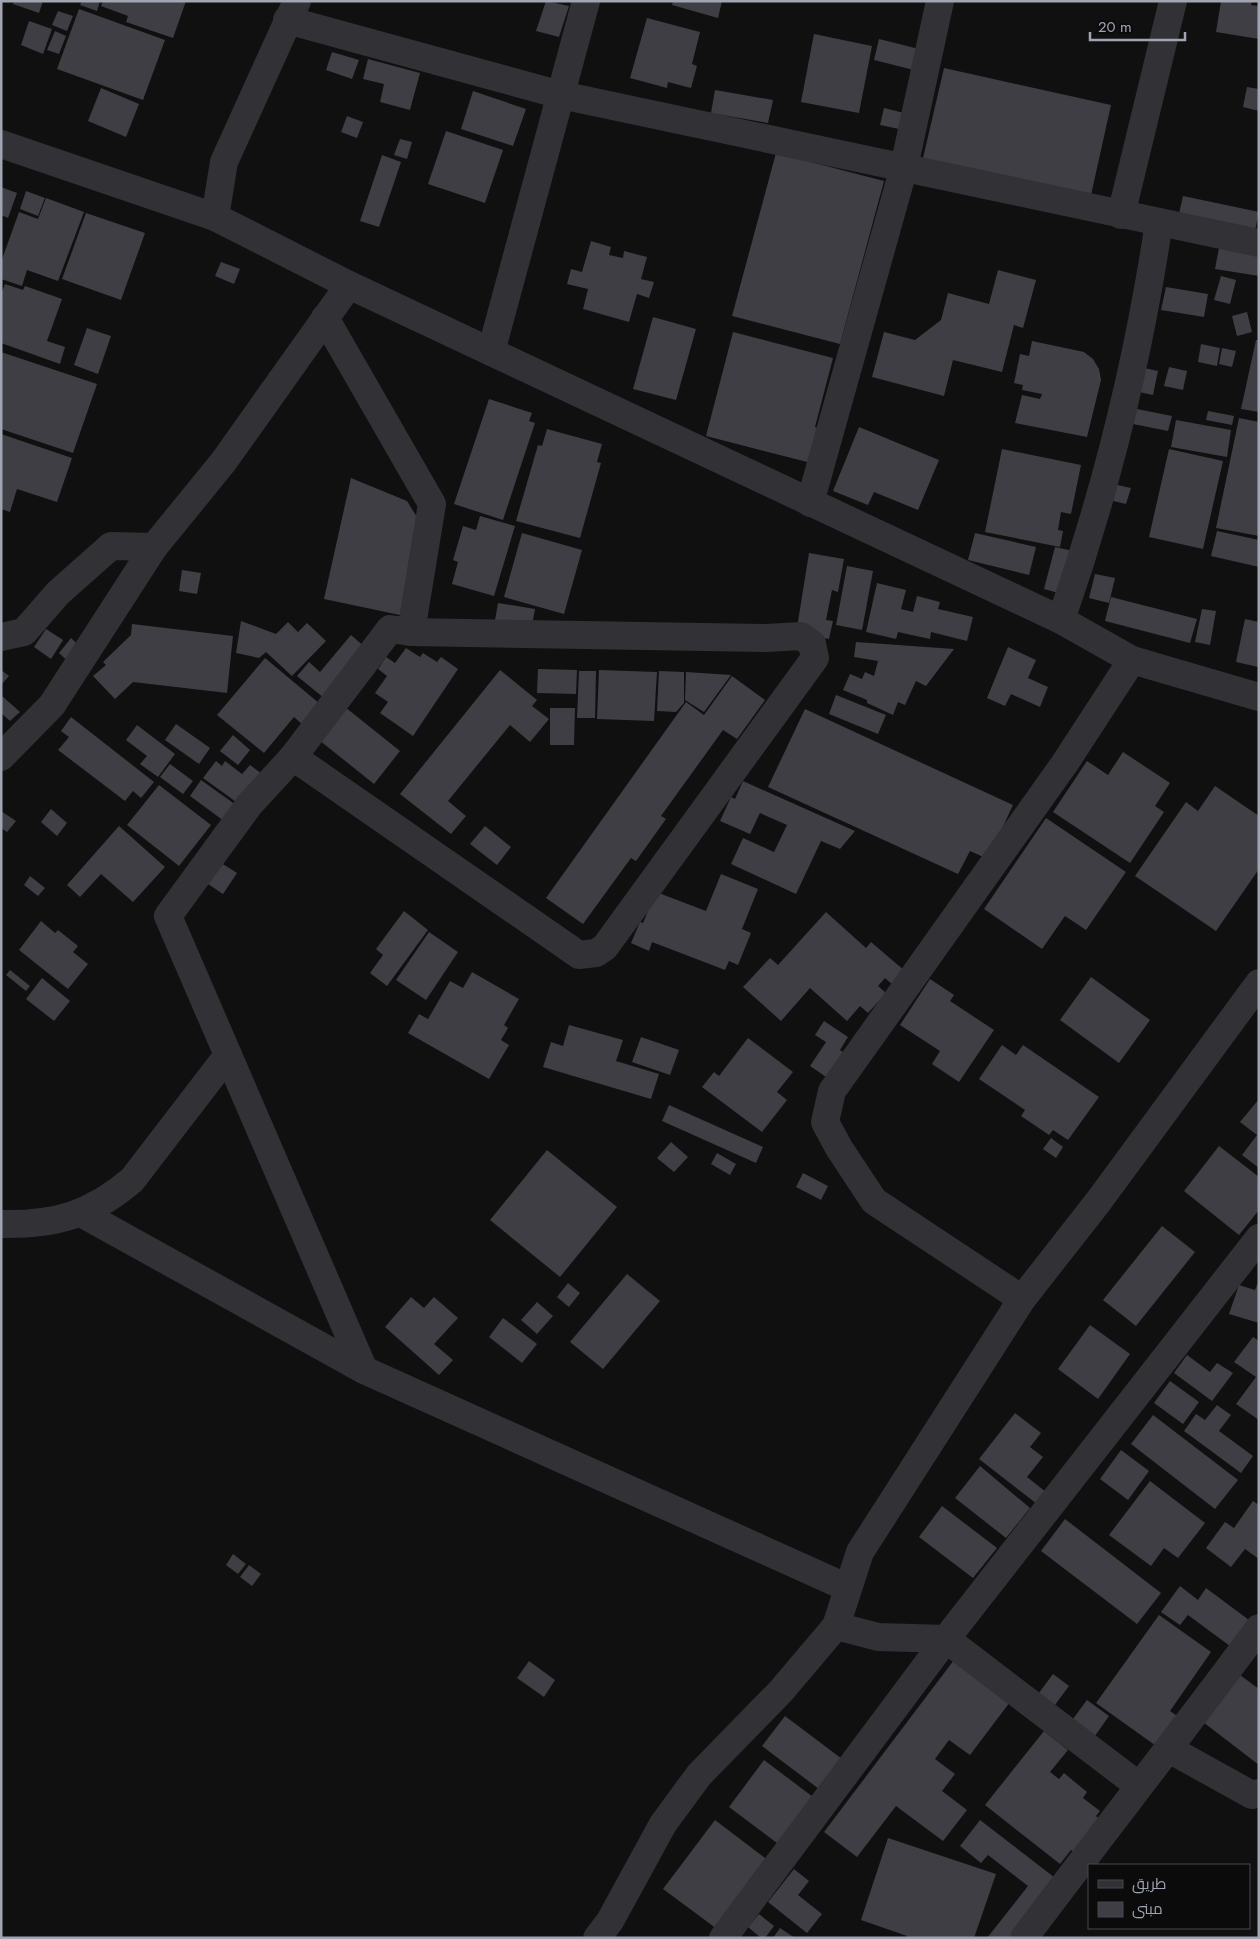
<svg xmlns="http://www.w3.org/2000/svg" width="1260" height="1939" font-family="Jost,Cairo,sans-serif">
<style>
.building{fill:#3e3e44}
.lines{fill:none;stroke-linecap:round;stroke-linejoin:round}
.minor{stroke:#313136;stroke-width:28}
.tertiary{stroke:#313136;stroke-width:28}
</style>
<rect width="100%" height="100%" fill="#101011"/>
<!-- building -->
<g class="building">
<path d="M14,1h29l-4,12 -26,-9z"/>
<path d="M82,1h18l-3,10 -17,-6z"/>
<path d="M103,1h83l-13,37 -47,-16 2,-6 -27,-10z"/>
<path d="M546,1l23,5 -10,31 -23,-6z"/>
<path d="M673,1h49l-4,17 -46,-13z"/>
<path d="M1221,1h31l-1,4 8,1v33l-43,-7z"/>
<path d="M79,9l86,31 -22,60 -86,-31z"/>
<path d="M58,11l15,5 -6,15 -15,-6z"/>
<path d="M647,18l53,14 -8,32 5,2 -6,22 -23,-6 -1,6 -37,-10z"/>
<path d="M29,21l23,8 -9,25 -22,-9z"/>
<path d="M55,31l11,5 -7,18 -12,-4z"/>
<path d="M814,34l58,12 -13,67 -58,-11z"/>
<path d="M879,39l40,10 -5,21 -40,-10z"/>
<path d="M332,52l27,8 -7,19 -26,-9z"/>
<path d="M368,59l52,14 -10,37 -30,-8 4,-18 -21,-5z"/>
<path d="M944,68l167,37 -20,90 -168,-37z"/>
<path d="M1247,87l12,2v22l-16,-4z"/>
<path d="M101,88l38,16 -13,33 -38,-16z"/>
<path d="M715,90l58,10 -5,23 -57,-10z"/>
<path d="M473,91l53,18 -13,37 -52,-17z"/>
<path d="M884,108l20,5 -5,16 -19,-4z"/>
<path d="M347,116l16,6 -6,16 -16,-6z"/>
<path d="M446,131l57,19 -18,53 -57,-19z"/>
<path d="M400,139l12,3 -5,17 -13,-4z"/>
<path d="M776,153l108,28 -44,163 -108,-28z"/>
<path d="M382,155l19,7 -22,65 -19,-6z"/>
<path d="M1,187l16,6 -9,25 -7,-3z"/>
<path d="M26,191l19,7 -7,18 -18,-7z"/>
<path d="M1183,196l76,16 -5,23 -76,-17z"/>
<path d="M46,198l38,14 -26,69 -31,-11 -5,16 -21,-7v-17l18,-50 19,7z"/>
<path d="M86,213l59,20 -24,67 -59,-21z"/>
<path d="M591,241l20,6 -2,8 14,3 1,-7 23,6 -6,22 13,3 -5,16 -12,-4 -8,28 -46,-13 5,-20 -21,-5 4,-15 11,3z"/>
<path d="M1219,248l40,6v22l-44,-7z"/>
<path d="M221,262l19,7 -6,15 -19,-8z"/>
<path d="M998,270l38,10 -13,48 -9,-3 -12,47 -49,-12 -9,36 -72,-19 12,-45 31,8 26,-20 7,-27 41,11z"/>
<path d="M1221,276l15,4 -6,24 -16,-4z"/>
<path d="M5,284l18,6 2,-4 37,13 -15,42 18,6 -5,17 -59,-21v-49z"/>
<path d="M1166,287l42,7 -4,23 -43,-7z"/>
<path d="M1247,312l5,20 -15,4 -5,-20z"/>
<path d="M653,317l43,12 -20,71 -43,-11z"/>
<path d="M87,328l24,8 -13,38 -24,-9z"/>
<path d="M733,332l100,26 -18,69 9,2 -9,35 -109,-28z"/>
<path d="M1256,340h3v72l-18,-3z"/>
<path d="M1032,341l52,11 9,7 6,10 2,11 -14,57 -72,-14 7,-28 18,4 2,-5 -20,-4 1,-5 -9,-2 6,-29 9,2z"/>
<path d="M1201,344l19,4 -3,18 -19,-4z"/>
<path d="M1222,348l14,3 -4,16 -13,-3z"/>
<path d="M1,352l96,32 -24,69 -72,-24z"/>
<path d="M1169,367l18,4 -4,19 -19,-4z"/>
<path d="M1144,368l14,3 -5,24 -14,-3z"/>
<path d="M489,399l43,14 -3,8 6,2 -32,97 -49,-16z"/>
<path d="M1137,409l35,7 -4,15 -35,-7z"/>
<path d="M1208,411l26,5 -2,9 -26,-5z"/>
<path d="M1239,418l20,4v114l-43,-8z"/>
<path d="M1176,420l55,10 -4,27 -56,-10z"/>
<path d="M859,427l80,33 -21,50 -44,-18 -6,13 -35,-14z"/>
<path d="M547,429l55,15 -5,18 4,1 -21,75 -64,-17 22,-76 4,1z"/>
<path d="M1,434l71,24 -15,44 -40,-13 -7,23 -9,-3z"/>
<path d="M1002,449l79,16 -10,49 -10,-2 -3,18 5,1 -3,16 -75,-15z"/>
<path d="M1169,449l54,12 -20,88 -54,-12z"/>
<path d="M351,478l56,23 13,21 -20,93 -76,-16z"/>
<path d="M1117,485l14,3 -5,16 -13,-3z"/>
<path d="M480,516l35,10 -21,70 -42,-12 6,-22 -5,-2 10,-34 13,4z"/>
<path d="M1217,531l42,9v27l-48,-11z"/>
<path d="M522,533l60,17 -18,64 -60,-17z"/>
<path d="M975,533l61,14 -7,28 -61,-15z"/>
<path d="M1055,547l18,4 -11,43 -18,-5z"/>
<path d="M809,553l35,6 -6,33 -6,-2 -6,30 7,1 -4,18 -33,-5z"/>
<path d="M847,566l26,5 -11,59 -26,-5z"/>
<path d="M182,570l19,3 -4,21 -18,-3z"/>
<path d="M1095,574l20,4 -6,25 -20,-5z"/>
<path d="M877,583l29,7 -5,19 12,3 4,-16 23,6 -2,7 35,8 -6,24 -36,-9 -1,7 -32,-7 -2,7 -30,-7z"/>
<path d="M1111,597l86,22 -7,24 -85,-22z"/>
<path d="M498,603l37,6 -3,17 -37,-6z"/>
<path d="M1202,609l14,2 -6,34 -15,-3z"/>
<path d="M1245,619l14,3 -1,45 -22,-5z"/>
<path d="M241,621l35,13 12,-12 10,10 9,-9 19,18 -34,35 -26,-24 -7,6 -23,-5z"/>
<path d="M132,624l101,12 -6,57 -94,-11 -18,17 -22,-23 13,-11 -3,-3 28,-27z"/>
<path d="M46,629l17,11 -12,19 -17,-12z"/>
<path d="M351,635l15,13 -42,50 -27,-22 12,-14 11,10z"/>
<path d="M71,638l14,13 -12,15 -14,-13z"/>
<path d="M856,642l98,7 -28,37 -10,-5 -11,24 -7,-3 -5,13 -26,-12v-3l-24,-10 7,-16 12,5 3,-7 9,4 4,-15 -24,-4z"/>
<path d="M1008,647l28,13 -8,18 20,9 -8,20 -29,-13 -6,12 -18,-8z"/>
<path d="M406,648l14,9 3,-4 14,9 4,-5 17,12 -45,67 -33,-23 8,-11 -13,-9 12,-17 -9,-7 8,-12 9,6z"/>
<path d="M265,658l55,46 -17,21 -9,-8 -30,36 -47,-38z"/>
<path d="M538,669l39,1 -1,24 -39,-1z"/>
<path d="M1,670l8,6 -8,9z"/>
<path d="M500,670l37,30 -5,6 17,13 -19,23 -20,-17 -62,76 18,15 -15,18 -51,-40z"/>
<path d="M599,670l58,2 -3,49 -57,-2z"/>
<path d="M579,671h17l-1,47h-18z"/>
<path d="M659,671l25,1v31l-8,9 -19,-1z"/>
<path d="M686,672l45,3 -27,37 -19,-12z"/>
<path d="M732,676l33,24 -28,39 -14,-9 -62,86 5,3 -30,42 -5,-3 -48,66 -37,-26 140,-196 18,13z"/>
<path d="M1,695l19,17 -10,9 -9,-8z"/>
<path d="M836,695l50,20 -8,19 -49,-20z"/>
<path d="M345,707l55,44 -26,33 -55,-44z"/>
<path d="M550,708h25l-1,37h-24z"/>
<path d="M805,709l208,96 -25,54 -18,-8 -12,23 -190,-87z"/>
<path d="M71,717l83,65 -13,16 -8,-7 -8,10 -67,-51 11,-13 -8,-6z"/>
<path d="M176,724l34,24 -11,16 -34,-24z"/>
<path d="M137,725l38,29 -17,23 -18,-13 7,-8 -21,-16z"/>
<path d="M233,735l17,15 -12,15 -18,-14z"/>
<path d="M1123,752l47,31 -15,23 9,6 -34,51 -77,-51 34,-51 21,14z"/>
<path d="M216,761l6,5 3,-5 17,13 8,-9 12,9 -23,30 -36,-26z"/>
<path d="M170,764l23,17 -10,13 -23,-17z"/>
<path d="M201,780l35,25 -12,16 -34,-25z"/>
<path d="M743,781l112,50 -15,18 -19,-8 -25,53 -65,-30 12,-26 31,14 13,-27 -27,-12 -10,21 -30,-13 11,-24 4,2z"/>
<path d="M159,785l52,40 -32,41 -52,-41z"/>
<path d="M1215,786l44,30v53l-43,62 -81,-55 51,-74 12,9z"/>
<path d="M51,809l16,14 -10,13 -16,-14z"/>
<path d="M1,811l15,10 -9,11 -6,-4z"/>
<path d="M1046,818l80,54 -40,58 -21,-14 -23,33 -58,-40z"/>
<path d="M119,826l46,41 -32,35 -32,-28 -21,23 -13,-12z"/>
<path d="M485,826l26,21 -14,18 -27,-21z"/>
<path d="M218,861l19,12 -14,21 -18,-12z"/>
<path d="M721,874l37,15 -16,40 9,4 -13,32 -9,-4 -4,9 -73,-28 -3,9 -18,-8 9,-21 3,1 13,-31 50,19z"/>
<path d="M30,876l15,12 -7,8 -14,-11z"/>
<path d="M404,911l24,19 -41,56 -17,-13 13,-18 -7,-6z"/>
<path d="M826,912l40,36 5,-6 34,29 -12,14 -8,-7 -7,8 8,7 -18,20 -8,-7 -13,15 -37,-33 -29,33 -38,-34 27,-29 8,7z"/>
<path d="M41,921l14,12 3,-3 20,16 -5,6 15,12 -20,25 -49,-39z"/>
<path d="M429,932l29,20 -32,48 -30,-20z"/>
<path d="M10,970l20,16 -4,5 -20,-16z"/>
<path d="M472,972l47,27 -15,26 4,3 -7,12 8,5 -20,34 -81,-46 11,-19 9,5 22,-38 13,7z"/>
<path d="M1091,977l59,43 -31,43 -59,-43z"/>
<path d="M42,978l28,23 -16,20 -28,-22z"/>
<path d="M930,979l24,16 -4,6 44,29 -35,52 -27,-18 8,-13 -40,-26z"/>
<path d="M824,1021l24,16 -8,13 8,6 -16,25 -22,-15 16,-24 -11,-7z"/>
<path d="M569,1025l54,15 -7,21 43,13 -8,25 -108,-32 8,-25 12,4z"/>
<path d="M641,1037l38,13 -9,25 -38,-13z"/>
<path d="M748,1038l45,34 -16,20 10,8 -25,32 -60,-45 12,-15 5,4z"/>
<path d="M1002,1045l14,10 7,-10 76,52 -31,43 -15,-10 -4,5 -28,-19 4,-6 -46,-31z"/>
<path d="M1259,1099v69l-17,-13 15,-20 -17,-13z"/>
<path d="M669,1105l94,42 -7,16 -94,-42z"/>
<path d="M1051,1138l12,9 -7,11 -13,-9z"/>
<path d="M671,1142l17,15 -14,15 -17,-14z"/>
<path d="M1219,1146l40,31v33l-20,25 -55,-44z"/>
<path d="M547,1150l70,57 -57,70 -70,-57z"/>
<path d="M717,1153l19,11 -6,11 -19,-11z"/>
<path d="M803,1173l25,13 -7,14 -25,-13z"/>
<path d="M1162,1226l33,26 -59,74 -33,-26z"/>
<path d="M627,1274l33,27 -57,68 -33,-27z"/>
<path d="M1259,1280v43l-30,-9 10,-29 16,5z"/>
<path d="M568,1283l12,10 -11,14 -12,-10z"/>
<path d="M411,1297l13,11 10,-11 24,21 -24,26 19,16 -14,15 -54,-48z"/>
<path d="M537,1302l16,14 -16,18 -16,-14z"/>
<path d="M503,1318l34,26 -15,19 -33,-26z"/>
<path d="M1090,1325l40,29 -32,45 -40,-30z"/>
<path d="M1253,1337l6,4v79l-23,-16 20,-27 -22,-15z"/>
<path d="M1187,1355l23,17 7,-9 16,10 -21,28 -38,-28z"/>
<path d="M1170,1381l29,21 -16,22 -29,-21z"/>
<path d="M1217,1405l14,10 -12,16 34,25 -12,17 -57,-42 12,-17 9,6z"/>
<path d="M1015,1413l26,20 -11,14 13,10 -16,20 19,15 -9,12 -58,-45z"/>
<path d="M1153,1415l85,65 -23,29 -84,-65z"/>
<path d="M1121,1450l28,21 -21,29 -28,-21z"/>
<path d="M980,1466l50,42 -24,30 -51,-40z"/>
<path d="M1150,1481l55,42 -27,35 -14,-10 -13,18 -42,-31z"/>
<path d="M1253,1501l6,4v54l-14,-10 -14,18 -25,-19 19,-26 9,6z"/>
<path d="M942,1506l55,42 -24,30 -54,-41z"/>
<path d="M1065,1519l96,74 -24,31 -96,-73z"/>
<path d="M233,1554l13,10 -8,10 -12,-9z"/>
<path d="M249,1565l12,9 -9,12 -12,-9z"/>
<path d="M1180,1586l18,14 8,-12 47,35 -19,26 -46,-34 -8,10 -19,-13z"/>
<path d="M1159,1615l52,37 -41,59 10,7 -21,30 -63,-45z"/>
<path d="M957,1656l56,42 -43,57 -21,-15 -14,19 20,15 -13,17 25,19 -24,31 -47,-35 -39,51 -33,-25z"/>
<path d="M529,1661l26,19 -11,17 -27,-19z"/>
<path d="M1053,1674l16,12 -20,27 -16,-12z"/>
<path d="M1240,1675l19,14v76l-56,-43z"/>
<path d="M1087,1700l22,16 -19,27 -23,-16z"/>
<path d="M785,1716l61,46 -23,30 -61,-46z"/>
<path d="M1044,1731l24,19 -18,22 9,7 5,-6 23,19 -4,6 17,13 -4,5 7,6 -25,33 -7,-5 -11,14 -75,-59z"/>
<path d="M764,1760l53,40 -36,46 -52,-39z"/>
<path d="M715,1820l54,41 -52,68 -54,-40z"/>
<path d="M980,1820l79,61 -44,57h-28l41,-52 -40,-31 -7,8 -21,-17z"/>
<path d="M888,1838l108,36 -22,64h-67v-2l-46,-16z"/>
<path d="M794,1869l15,12 -11,14 24,19 -15,19 -39,-31z"/>
<path d="M759,1914l15,12 -9,12h-4l-13,-11z"/>
<path d="M780,1928l15,10h-22z"/>
</g>
<g class="lines">
<!-- minor -->
<g class="minor">
<path d="M287,20l274,75 698,148"/>
<path d="M1121,215l52,-214"/>
<path d="M215,217l9,-55 73,-161"/>
<path d="M491,352l95,-351"/>
<path d="M810,503l94,-336 36,-166"/>
<path d="M1061,620c45,-129 78,-263 98,-398"/>
<path d="M1,637l23,-5 34,-39 53,-47 43,1"/>
<path d="M1,757l51,-52 102,-158 70,-86 125,-176"/>
<path d="M293,757l286,198 17,-2 9,-6 210,-289 -3,-14 -11,-8 -35,2 -355,-6"/>
<path d="M228,1055l136,315"/>
<path d="M81,1213l283,157 484,218"/>
<path d="M1,1224c54,1 90,-9 131,-44l96,-125 -60,-139 81,-111 44,-48 97,-128 21,3 21,-128 -107,-186"/>
<path d="M1022,1299l-148,-98 -35,-53 -14,-26 7,-31 233,-328 67,-103"/>
<path d="M836,1626l42,11 68,2 193,147"/>
<path d="M1169,1749l83,46 7,-2"/>
<path d="M597,1938l13,-17 53,-97 36,-49 82,-84 55,-65 24,-74 162,-253 76,-97 161,-219"/>
<path d="M723,1938l223,-299 313,-401"/>
<path d="M1024,1938c78,-104 158,-206 235,-310"/>
</g>
<!-- tertiary -->
<path class="tertiary" d="M1,144l214,73 134,68 712,335 71,40 127,37"/>
</g>
<!-- border -->
<rect width="1260" height="1939" fill="none" stroke="#a1a5b2" stroke-width="5"/>
<!-- legend -->
<rect x="1088" y="1864" width="162" height="65" fill="#0b0b0c" stroke="#47494e"/>
<rect x="1098" y="1880" width="25" height="8" fill="#313136" stroke="#47494e"/>
<text x="1132" y="1889" font-size="15" fill="#a1a5b2">طريق</text>
<rect x="1098" y="1902" width="25" height="15" fill="#3e3e44" stroke="#47494e"/>
<text x="1132" y="1914" font-size="15" fill="#a1a5b2">مبنى</text>
<!-- scale -->
<path d="M1090 32v8h95v-8" fill="none" stroke="#a1a5b2" stroke-width="2.5"/>
<text x="1098" y="32" font-size="15" fill="#a1a5b2" stroke="#0b0b0c" stroke-width="4" paint-order="stroke">20 m</text>
</svg>
